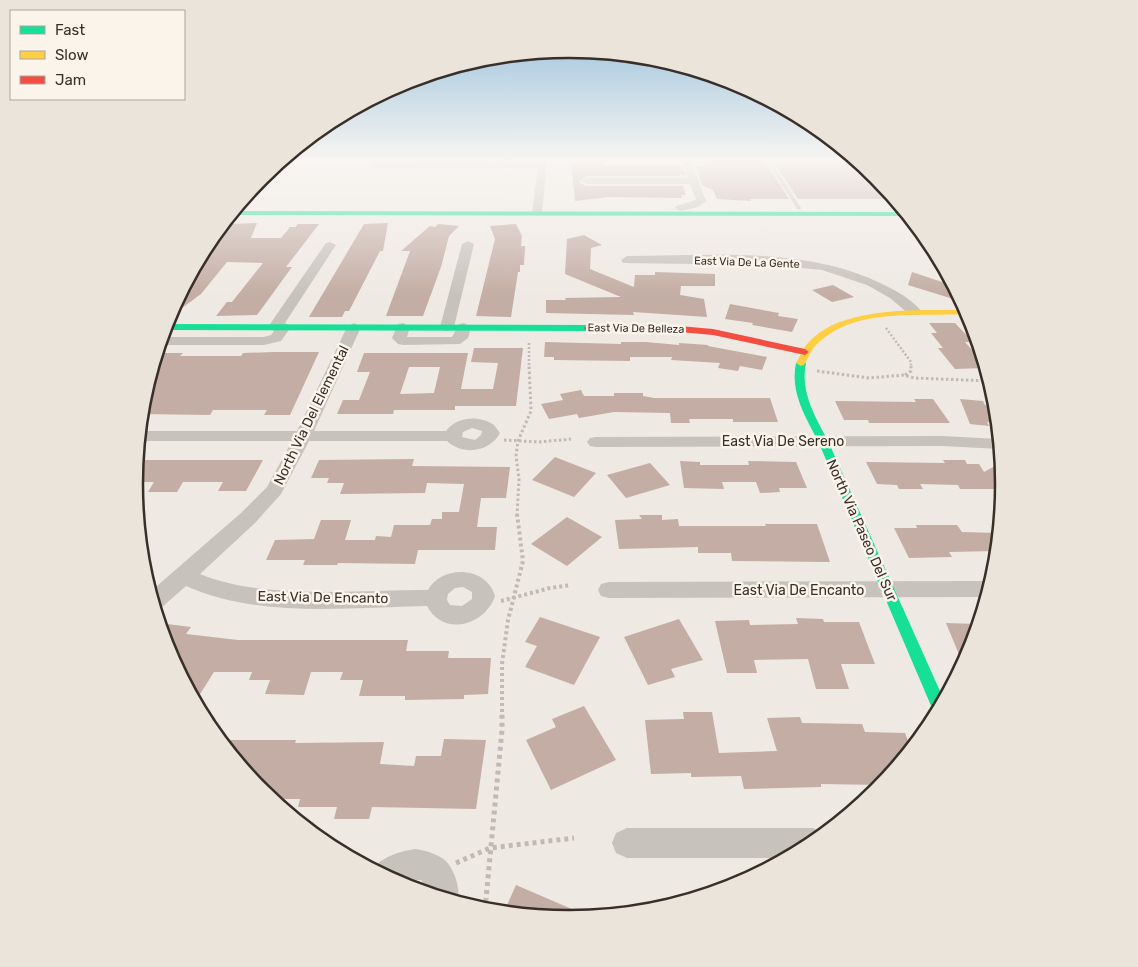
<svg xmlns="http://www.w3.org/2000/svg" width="1138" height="967" font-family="Rubik,sans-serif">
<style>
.building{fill:#c3ada4;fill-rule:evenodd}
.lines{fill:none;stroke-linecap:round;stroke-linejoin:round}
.path-far3{stroke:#c1bab4;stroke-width:2.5;stroke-dasharray:2 2;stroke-linecap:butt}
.path-far2{stroke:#c1bab4;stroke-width:3;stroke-dasharray:2.5 2.5;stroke-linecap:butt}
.path-far1{stroke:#c1bab4;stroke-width:4;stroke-dasharray:3 3;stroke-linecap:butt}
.path{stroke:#c1bab4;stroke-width:5;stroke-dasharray:4 4;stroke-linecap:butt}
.lane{fill:#c8c2bc;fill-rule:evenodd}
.street{fill:#c8c2bc;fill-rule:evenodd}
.fast{fill:#16e098;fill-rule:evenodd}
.slow{fill:#ffcf43;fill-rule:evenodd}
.jam{fill:#f24e42;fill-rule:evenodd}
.labels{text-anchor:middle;stroke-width:5;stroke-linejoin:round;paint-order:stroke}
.far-street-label{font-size:11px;fill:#392f29;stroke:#fbf4eb}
.street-label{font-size:14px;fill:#392f29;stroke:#fbf4eb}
.rim{fill:none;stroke:#392f29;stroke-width:2.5}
</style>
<rect width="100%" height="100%" fill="#efe9e3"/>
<!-- building -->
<g class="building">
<path d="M698,161h67l24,38h-39l1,2 -34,-2 -4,-9 -11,-5 -7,-19h14z"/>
<path d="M773,161h84l19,15 19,23h-97z"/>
<path d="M571,163h32l1,3h78l4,10 -6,-2v2h-94l-7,6 7,4h97l3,9h-5l1,3 -74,-1 -33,4z"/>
<path d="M257,223l-6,15h30l9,-11h6l2,-3h21l-33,43h6l-35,48 -41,1 11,-14h5l31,-39 -36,-1 -26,32 -34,25 27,-51 18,-19h-5l22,-25z"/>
<path d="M388,223l-5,28h-3l-31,60h-4l-3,6h-33l55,-93z"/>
<path d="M438,224l21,2 -10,10 -8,31 -18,49h-37l24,-65h-9l29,-25 5,1z"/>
<path d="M516,224l6,12 -1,10h4l-1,19h-4v7h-2l-7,45 -35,-1 19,-77 -5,-13z"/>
<path d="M584,235l18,10 -11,3 -1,21 44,18 1,-12h20v-3l60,2v12h-34l-1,9 24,4 3,18 -74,-5 1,3 -88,-2v-13h20l-1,-2 56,-1 -56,-23 2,-35z"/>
<path d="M912,272l42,14 9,16 -55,-17z"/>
<path d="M833,285l21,12 -22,5 -20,-12z"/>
<path d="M730,304l49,9 -1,3 20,3 -6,13 -40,-7 1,-2 -28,-4z"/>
<path d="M929,323h26l18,19h-8l15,17h-4l8,9 -29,1 -17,-21h5l-12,-15h6z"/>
<path d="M545,342l76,2v-2h25l33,3v-2l29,2v1l59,11 -5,13 -22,-4 -2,5 -20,-3 2,-5 -49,-3 1,-3h-42v4l-76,-1v-3h-10z"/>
<path d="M474,348h49l-7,58h-61v4h-61l-1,4h-56l6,-14h16l11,-28h-13l7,-19h104l-7,36h32l5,-26 -27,-1zM409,367h31l-6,26 -34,1z"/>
<path d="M273,352h46l-29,63h-26l3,-5h-54l-3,5 -69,-1 2,-16 13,-45h27l-3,3h61l2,-3z"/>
<path d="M581,390l3,6h30v-3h29v3l11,2h116l8,24h-45v-3h-44l1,4h-19l-1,-10 -56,-1 -35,6 -2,-4 -28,5 -8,-15 22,-4 -3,-6z"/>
<path d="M914,399h19l17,24h-81l-1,-3h-24l-9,-19 81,1z"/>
<path d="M960,399l23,2 2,4 11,1 2,17 -11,-1 2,4 -19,-2z"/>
<path d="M555,457l41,16 -22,24 -42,-17z"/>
<path d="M414,459l-2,7 98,1 -4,31h-25l-4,29h20l-2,23h-77l-3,14 -77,-1 -1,2h-34l2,-5h-39l9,-20 39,-1 7,-19h30l-6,20h30l1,-4 15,1 3,-12h36l2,-6h10v-7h17l5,-28 -37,-1 -2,10 -85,1 4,-11h-17l2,-5h-18l8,-18z"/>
<path d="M137,460h126l-17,31h-28l5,-9h-40l-6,10h-29l6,-10h-20z"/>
<path d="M943,460h22l2,4h12l5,8 11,-6 8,13v10h-43l-2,-4 -38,-1 3,5h-24l-2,-4 -20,-1 -11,-22 79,1z"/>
<path d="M680,461l20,1v3h49l-1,-4 48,1 11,26h-28l1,4 -20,1 -4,-11h-34l2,7 -40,-1z"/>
<path d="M650,463l20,22 -44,13 -19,-23z"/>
<path d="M639,515h23v5l16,-1 1,7h87l-1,-2h52l13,38 -98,-1 -1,-8h-33v-6l-79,2 -4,-29 27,-1z"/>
<path d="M567,517l35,20 -35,29 -36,-22z"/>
<path d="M916,525h41l5,7 37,1 -2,18 -48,1 3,5 -43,1 -15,-30h23z"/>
<path d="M540,617l60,20 -26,48 -49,-18 12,-21 -12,-4z"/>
<path d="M796,618l27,1 1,3h35l16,42h-34l8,25h-33l-8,-30 -54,1 3,13h-30l-12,-52 34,-1 1,5 48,-1z"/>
<path d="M679,619l24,41 -32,9 4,8 -27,8 -24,-48z"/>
<path d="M159,623l32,4 -5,7 52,6h170l-2,11h43l-1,7h43l-3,36 -24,1v4l-59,1v-4h-46l4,-16h-23l3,-8h-32l-7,23 -39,-1 5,-14h-21l3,-8h-38l-19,30 -28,-52z"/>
<path d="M946,623l32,1 -7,26 -8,14z"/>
<path d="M584,706l32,54 -65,30 -25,-50 30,-13 -4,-8z"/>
<path d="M683,712h29l7,41 58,-2 -10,-33 33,-1 2,6 60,1 3,8 40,1 6,16 -29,36 -61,-1v3l-77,2 -3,-13 -50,1v-4l-40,1 -6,-54 39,-1z"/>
<path d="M444,739l42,1 -10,69 -104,-2 -3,12h-35l3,-12h-39l2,-8h-29l-10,-8 -41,-51h76l-1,3 89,-1 -4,22 34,2 2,-10h25z"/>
<path d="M516,885l72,31 -19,2 -65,-6z"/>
</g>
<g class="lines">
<!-- path-far3 -->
<g class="path-far3">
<path d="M886,328l25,34v3"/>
<path d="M529,365v-24"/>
</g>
<!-- path-far2 -->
<g class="path-far2">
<path d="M817,371l52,7 35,-3 10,3 76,3"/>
<path d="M905,375l6,-4v-7"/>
<path d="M504,440l35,2 32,-3"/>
<path d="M517,516l2,-37 -3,-23 2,-15 13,-30 -2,-47"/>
</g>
<!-- path-far1 -->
<g class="path-far1">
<path d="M501,601l49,-13 21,-3"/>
<path d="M502,712v-48l6,-44 15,-59 -6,-47"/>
</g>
<!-- path -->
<g class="path">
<path d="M456,863l34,-15 84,-10"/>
<path d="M485,910l17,-180v-19"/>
</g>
<!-- lane -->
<path class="lane" d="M767,161h4l30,47v1h-4z"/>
<!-- street -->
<g class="street">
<path d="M539,161h8l-5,52 -5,3 -5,-3 6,-45h-165l-5,-3 5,-3z"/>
<path d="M683,161h8l15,40 -8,6 -18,4 -5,-3 1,-2 20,-6 -6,-16h-104l-5,-3 5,-3h102z"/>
<path d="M468,241l6,3 -20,83 -7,4 -5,-1 -2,-3 22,-83z"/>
<path d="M330,242l6,3 -51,78 6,4 -10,14 -17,4h-105l2,-8h103l7,-2 3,-4 -6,-4 58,-84z"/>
<path d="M627,256c87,0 186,-11 265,33 10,5 23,14 30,23l-2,3h-10l-20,-17 -23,-13 -45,-15 -52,-5 -147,-2 -2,-3z"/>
<path d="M354,323l7,4 -47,104h132c11,-15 34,-16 48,-6l6,8c-10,19 -37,23 -53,8h-138l-28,53 -26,29 -55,51c62,26 160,16 228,16 14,-26 59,-24 67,6 -10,30 -52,41 -68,10 -79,1 -167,13 -241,-20l-25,22 -6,2 -5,-18 91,-79 26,-26 25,-46h-153v-10h158l50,-104zM472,428l10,3 -1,4 -6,5 -13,-3 1,-5zM463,587l9,5v7l-10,7 -12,-1 -3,-5 1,-6 7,-6z"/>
<path d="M403,323l7,4 -3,10h45l7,-13 5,-1 7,4 -3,11 -8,6 -57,1 -5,-1 -6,-6 6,-14z"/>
<path d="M942,436l57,3 1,10 -58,-3 -346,1 -6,-1 -3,-4 3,-4 6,-1z"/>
<path d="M609,582l380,-1 2,1 -4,15 -378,1 -8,-2 -3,-6 3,-6z"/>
<path d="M627,828h186l11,6 -14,11 -23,13h-160l-11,-5 -4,-10 4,-10z"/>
<path d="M415,849c9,1 19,4 27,9 11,7 20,31 15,44l-30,-9 -1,-7 -5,-6 -16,1 -4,3 -28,-14c6,-13 29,-19 42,-21z"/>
</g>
<!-- fast -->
<g class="fast">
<path d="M233,211l673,1 3,4 -679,-1z"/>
<path d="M165,324l423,1 4,3 -4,3 -423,-1z"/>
<path d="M801,360l5,3c-6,29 9,53 22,78l116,259 -7,13 -5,-5 -114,-267c-13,-25 -28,-49 -22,-78z"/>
</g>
<!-- slow -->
<path class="slow" d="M924,310h43l2,4c-49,3 -115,-8 -153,31 -5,5 -8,14 -12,20l-3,1 -5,-3c4,-6 7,-15 12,-20 26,-30 80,-32 116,-33z"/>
<!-- jam -->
<path class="jam" d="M588,325h80l45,4 92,20 4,3 -4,3 -92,-20 -45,-4 -83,-1 -1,-2z"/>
</g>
<!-- sky -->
<linearGradient id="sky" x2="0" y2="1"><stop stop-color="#8ab9d8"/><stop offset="0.54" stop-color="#f8f5f2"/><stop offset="1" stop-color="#f8f5f2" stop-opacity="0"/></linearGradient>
<rect width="1138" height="296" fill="url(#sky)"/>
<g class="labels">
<!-- far-street labels -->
<g class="far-street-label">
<text transform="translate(747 262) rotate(2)" y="4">East Via De La Gente</text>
<text transform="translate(636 328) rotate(1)" y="4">East Via De Belleza</text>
</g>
<!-- street labels -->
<g class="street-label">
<text transform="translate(311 415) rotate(-64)" y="5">North Via Del Elemental</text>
<text x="783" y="446">East Via De Sereno</text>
<text transform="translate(862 530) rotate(66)" y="5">North Via Paseo Del Sur</text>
<text x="799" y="595">East Via De Encanto</text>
<text transform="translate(323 597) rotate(1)" y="5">East Via De Encanto</text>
</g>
</g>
<!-- crop -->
<path d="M0 0H1138V967H0ZM143 484a426 426 0 1 1 852 0a426 426 0 1 1-852 0Z" fill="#ebe4db" fill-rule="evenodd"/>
<path class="rim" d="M143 484a426 426 0 1 1 852 0a426 426 0 1 1-852 0Z"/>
<!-- legend -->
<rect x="10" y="10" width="175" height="90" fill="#fbf4eb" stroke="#ada59d"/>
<rect x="20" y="26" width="25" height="8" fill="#16e098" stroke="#ada59d"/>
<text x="55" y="35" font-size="15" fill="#392f29">Fast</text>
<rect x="20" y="51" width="25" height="8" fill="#ffcf43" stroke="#ada59d"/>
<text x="55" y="60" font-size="15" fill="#392f29">Slow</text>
<rect x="20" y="76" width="25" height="8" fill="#f24e42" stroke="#ada59d"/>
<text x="55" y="85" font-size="15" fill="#392f29">Jam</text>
</svg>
